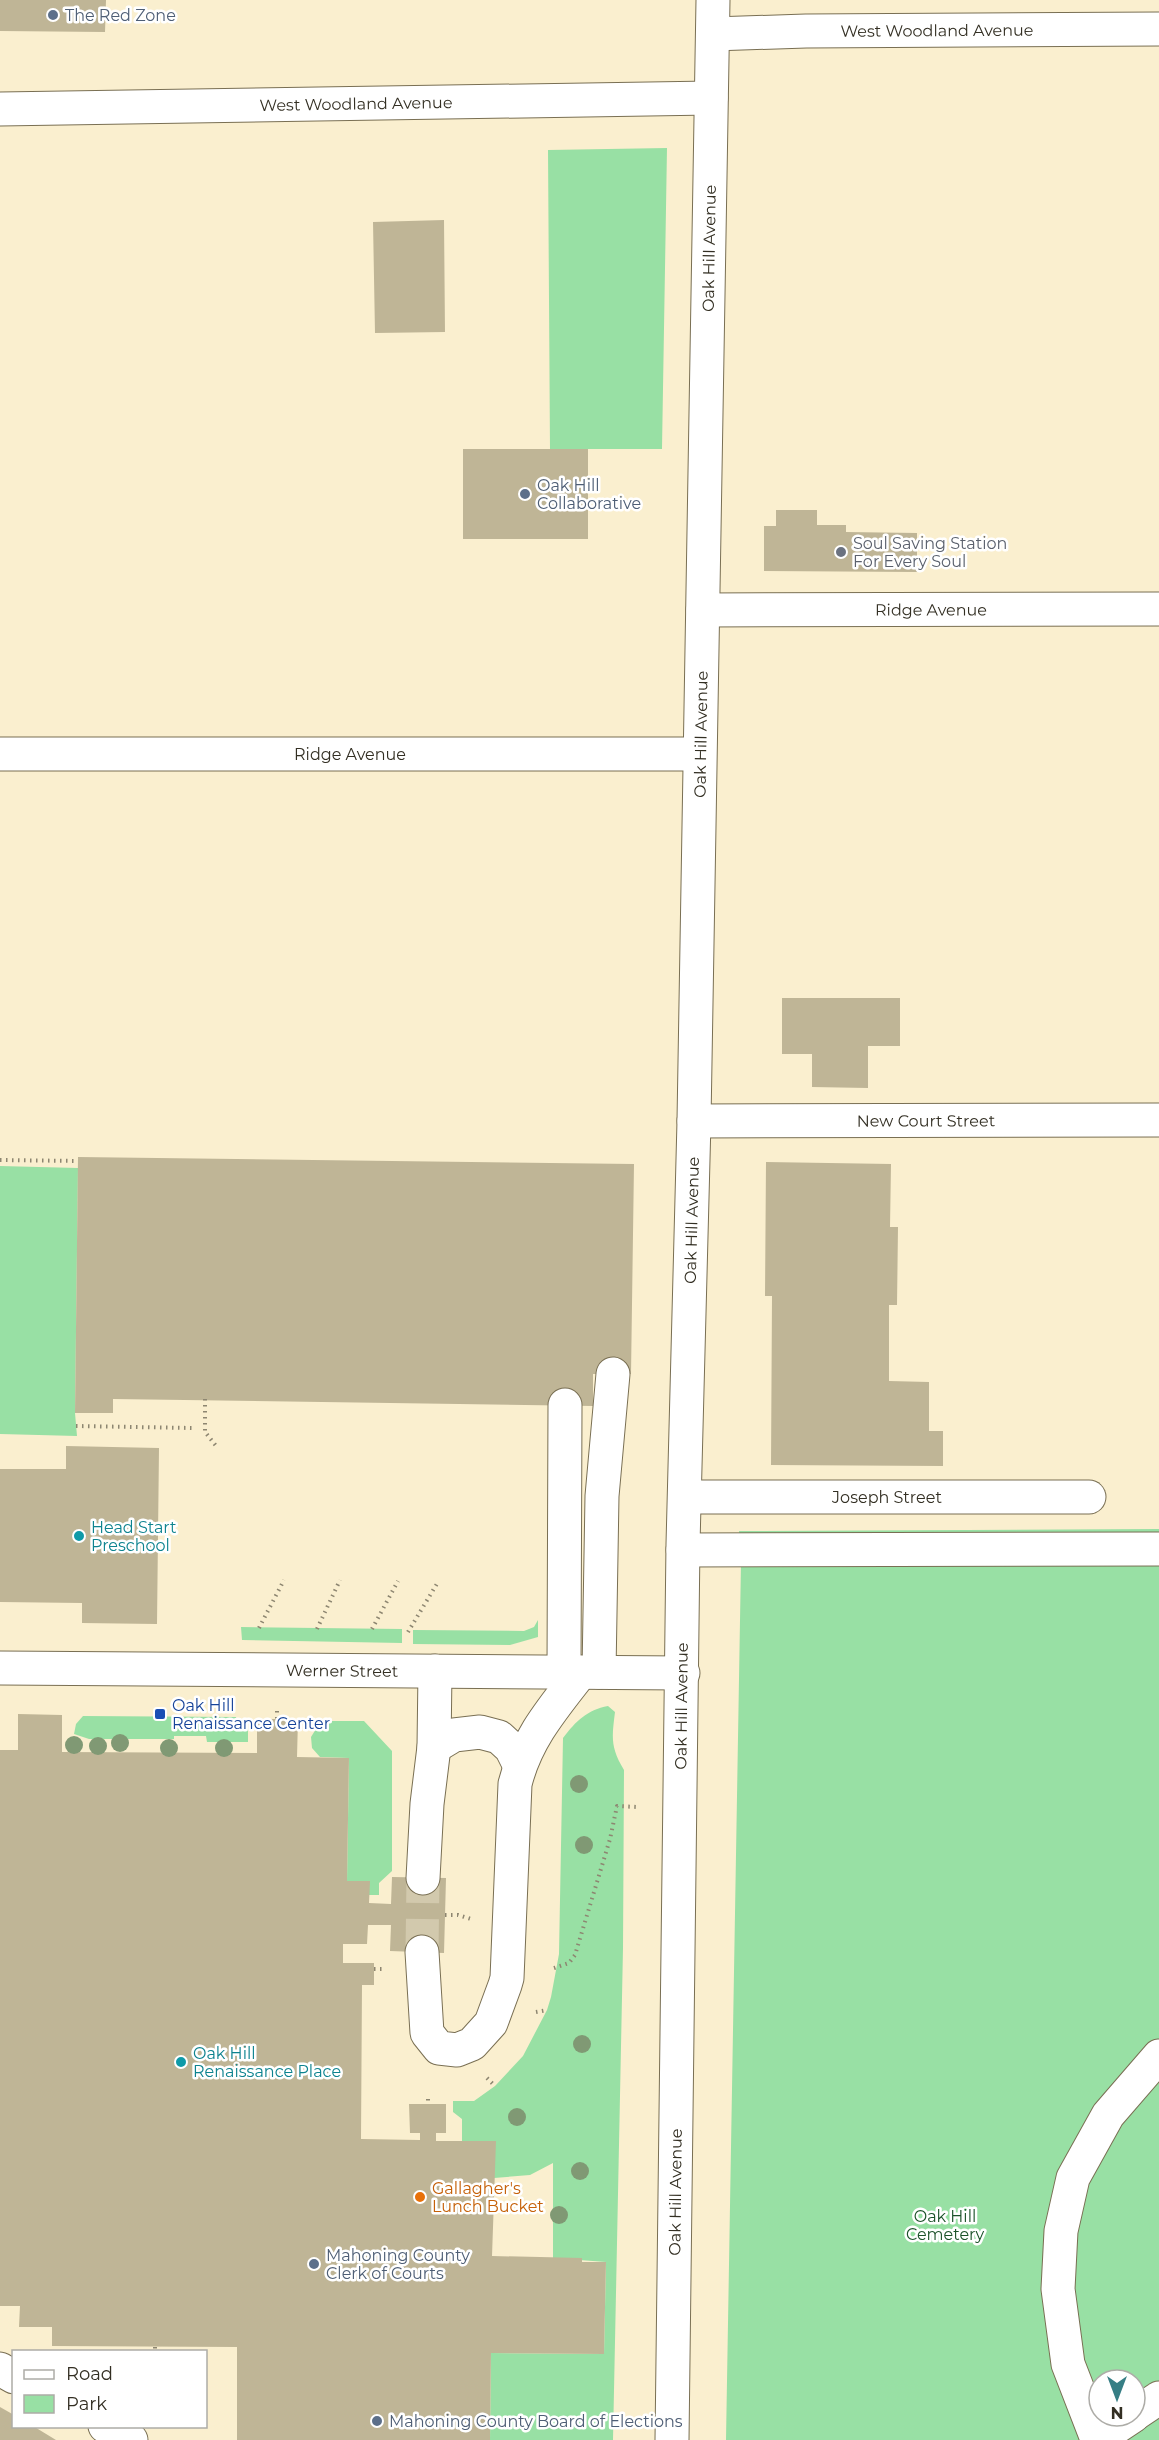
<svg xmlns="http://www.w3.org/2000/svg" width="1159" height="2440" viewBox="0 0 1159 2440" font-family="Montserrat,sans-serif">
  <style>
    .green { fill: #98e0a4; fill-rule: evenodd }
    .building { fill: #bfb596 }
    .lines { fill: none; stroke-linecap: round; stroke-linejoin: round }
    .minor-tunnel { stroke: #d2c9ad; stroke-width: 33; stroke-dasharray: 33 16; stroke-linecap: butt }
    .minor-casing { stroke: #796f53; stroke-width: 35 }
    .path { stroke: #8d8671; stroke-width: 4; stroke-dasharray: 1.5 4.5; stroke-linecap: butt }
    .minor { stroke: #fff; stroke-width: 33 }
    .tree { fill: #809974 }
    .service-dot { fill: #5c6f8a; stroke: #fff; stroke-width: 2 }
    .worship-dot { fill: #6b7280; stroke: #fff; stroke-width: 2 }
    .culture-dot { fill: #0f9aa8; stroke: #fff; stroke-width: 2 }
    .transit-dot { fill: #1a4fb4; stroke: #fff; stroke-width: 2 }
    .food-dot { fill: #e8710a; stroke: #fff; stroke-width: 2 }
    .labels { text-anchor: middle; stroke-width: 5; stroke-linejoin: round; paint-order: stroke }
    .service-label { font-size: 16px; fill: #4e5e75; stroke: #fff; text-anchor: start }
    .street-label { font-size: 16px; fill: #332f23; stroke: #fff }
    .worship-label { font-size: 16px; fill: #5b616d; stroke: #fff; text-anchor: start }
    .culture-label { font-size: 16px; fill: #0d838f; stroke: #fff; text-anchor: start }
    .transit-label { font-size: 16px; fill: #164399; stroke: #fff; text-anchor: start }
    .food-label { font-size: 16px; fill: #c56008; stroke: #fff; text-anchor: start }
    .park-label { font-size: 16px; fill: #1c532a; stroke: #fff }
  </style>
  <rect width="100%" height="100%" fill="#faefcf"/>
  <path class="green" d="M667,148L662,449H550L548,150Z
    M0,1166L78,1168L75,1413L77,1436L0,1434Z
    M1159,1529V2440H726L741,1562L739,1531ZM1099,2380H1135V2416H1099Z
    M538,1620V1637L510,1645L413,1644V1630L524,1631L534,1627Z
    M241,1627L402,1629V1643L242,1640Z
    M608,1706L615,1712C612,1737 610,1747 624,1770L623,1948L613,2440H490L491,2353L604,2354L606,2262L553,2258V2163L530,2175L494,2178L495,2141H462V2119L453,2112V2101H474L495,2086L523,2056L547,2010L551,1997L559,1954L563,1738C576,1721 587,1710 608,1706Z
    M83,1716L236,1717L237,1727L248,1728V1742H207L206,1736H174V1739H89L74,1734L76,1724Z
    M321,1721H364L392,1751V1871L379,1883V1895H369V1881H347L349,1758L320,1757L312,1748L311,1737Z"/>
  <path class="building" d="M0,0H106L105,32L0,31Z
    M444,220L445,332L375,333L373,222Z
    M463,449H588V539H463Z
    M776,510H817V525H846V532L917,533V572L764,571V526H776Z
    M782,998H900V1046H868V1088L812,1087V1054H782Z
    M78,1157L634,1164L631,1374H593V1406L113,1399V1413H75Z
    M766,1162L891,1164L890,1227H898L897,1305H889V1381L929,1382V1431H943V1466L771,1465L772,1296H765Z
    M66,1446L159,1448L157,1624L82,1623V1603L0,1602V1469H66Z
    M18,1714L62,1715V1752L257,1753V1719H298L297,1757L349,1758L347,1881H370L369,1903L391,1904L392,1877L446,1878L444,1953L390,1951L391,1925H368L367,1944H343V1963H374V1985H362L361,2139L420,2140V2133H410L409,2104H446V2133H436V2141H496L492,2256L582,2258V2262H606L604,2354L491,2353L490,2440H237V2347L52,2346V2327H19L20,2306H0V1750H18Z
    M0,2407L14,2415V2426H33L56,2440H0Z"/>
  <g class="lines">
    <path class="minor-tunnel" d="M422,1952L423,1878"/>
    <defs>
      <g id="minor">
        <path id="s1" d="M713,34L806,31L1159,29"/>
        <path id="s2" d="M0,109L711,98"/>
        <path id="s3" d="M703,610L1159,609"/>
        <path id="s4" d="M0,754H699"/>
        <path id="s5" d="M694,1121L1159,1120"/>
        <path id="s6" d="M686,1497H1089"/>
        <path d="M683,1550L1159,1549"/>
        <path id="s7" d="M0,1668L683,1673"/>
        <path d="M564,1672L565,1405"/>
        <path d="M599,1672L602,1496L613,1374"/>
        <path d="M434,1747L454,1735L480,1732L499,1737L511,1748L520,1766"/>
        <path d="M423,1878L427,1804L434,1747L435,1671"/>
        <path d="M422,1952L427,2033L439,2048L457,2050L472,2044L491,2023L505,1985L507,1978L515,1784C526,1739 553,1708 581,1672"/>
        <path d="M0,2369L14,2377"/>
        <path d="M1135,2414L1159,2398"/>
        <path d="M105,2426L131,2440"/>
        <path d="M1097,2439L1068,2364L1058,2289L1061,2231L1073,2178L1108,2115L1159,2056"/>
        <path id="s8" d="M672,2440L683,1544L694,1121L713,0"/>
        <path d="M1097,2440L1133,2416"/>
      </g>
    </defs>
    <use href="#minor" class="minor-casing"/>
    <path class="path" d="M0,1160L78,1161
      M205,1399V1432L217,1447
      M76,1426L192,1428
      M259,1628L284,1580
      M317,1629L340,1580
      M372,1629L398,1581
      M408,1632L438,1582
      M277,1711V1719
      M445,1915H458L471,1919
      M554,1968L569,1963L575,1955L610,1839L617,1806L637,1807
      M374,1969H386
      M536,2012L547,2010
      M487,2078L495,2086
      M428,2099V2104
      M155,2347V2352"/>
    <use href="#minor" class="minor"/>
  </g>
  <g class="tree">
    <circle cx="120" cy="1743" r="9"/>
    <circle cx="74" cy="1745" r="9"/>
    <circle cx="98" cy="1746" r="9"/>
    <circle cx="169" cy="1748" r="9"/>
    <circle cx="224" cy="1748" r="9"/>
    <circle cx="579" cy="1784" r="9"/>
    <circle cx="584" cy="1845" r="9"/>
    <circle cx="582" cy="2044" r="9"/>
    <circle cx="517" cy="2117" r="9"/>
    <circle cx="580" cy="2171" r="9"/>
    <circle cx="559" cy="2215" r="9"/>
  </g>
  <g class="service-dot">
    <circle cx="53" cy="15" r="6"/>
    <circle cx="525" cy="494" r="6"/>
    <circle cx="314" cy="2264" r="6"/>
    <circle cx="377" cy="2421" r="6"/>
  </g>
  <circle class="worship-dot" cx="841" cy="552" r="6"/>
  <g class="culture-dot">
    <circle cx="79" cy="1536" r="6"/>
    <circle cx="181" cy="2062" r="6"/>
  </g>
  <rect class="transit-dot" x="154" y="1708" width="12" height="12" rx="3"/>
  <circle class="food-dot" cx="420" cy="2197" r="6"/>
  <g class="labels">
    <g class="service-label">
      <text x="65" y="21">The Red Zone</text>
      <text x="537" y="491">Oak Hill<tspan x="537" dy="18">Collaborative</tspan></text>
      <text x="326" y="2261">Mahoning County<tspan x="326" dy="18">Clerk of Courts</tspan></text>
      <text x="389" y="2427">Mahoning County Board of Elections</text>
    </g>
    <g class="street-label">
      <text dy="6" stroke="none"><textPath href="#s1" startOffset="224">West Woodland Avenue</textPath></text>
      <text dy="6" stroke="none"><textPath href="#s2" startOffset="356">West Woodland Avenue</textPath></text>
      <text dy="6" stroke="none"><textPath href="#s8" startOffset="2192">Oak Hill Avenue</textPath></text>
      <text dy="6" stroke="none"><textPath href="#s3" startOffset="228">Ridge Avenue</textPath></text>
      <text dy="6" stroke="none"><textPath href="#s8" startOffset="1706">Oak Hill Avenue</textPath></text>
      <text dy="6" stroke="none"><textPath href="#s4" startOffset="350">Ridge Avenue</textPath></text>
      <text dy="6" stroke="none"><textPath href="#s5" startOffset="232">New Court Street</textPath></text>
      <text dy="6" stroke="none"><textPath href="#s8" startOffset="1220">Oak Hill Avenue</textPath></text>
      <text dy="6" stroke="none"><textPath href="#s6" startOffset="201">Joseph Street</textPath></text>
      <text dy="6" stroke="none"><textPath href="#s7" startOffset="342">Werner Street</textPath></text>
      <text dy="6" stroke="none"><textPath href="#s8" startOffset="734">Oak Hill Avenue</textPath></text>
      <text dy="6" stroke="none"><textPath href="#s8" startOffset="248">Oak Hill Avenue</textPath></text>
    </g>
    <g class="worship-label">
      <text x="853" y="549">Soul Saving Station<tspan x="853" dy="18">For Every Soul</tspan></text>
    </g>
    <g class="culture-label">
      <text x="91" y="1533">Head Start<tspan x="91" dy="18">Preschool</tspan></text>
      <text x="193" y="2059">Oak Hill<tspan x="193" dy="18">Renaissance Place</tspan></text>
    </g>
    <g class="transit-label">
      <text x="172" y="1711">Oak Hill<tspan x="172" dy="18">Renaissance Center</tspan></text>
    </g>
    <g class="food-label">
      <text x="432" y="2194">Gallagher's<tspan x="432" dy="18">Lunch Bucket</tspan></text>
    </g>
    <g class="park-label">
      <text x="945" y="2222">Oak Hill<tspan x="945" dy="18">Cemetery</tspan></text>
    </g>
  </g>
  <rect x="12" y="2350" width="195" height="78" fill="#ffffff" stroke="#adaca7" stroke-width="1.5"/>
  <rect x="24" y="2370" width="30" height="9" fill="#ffffff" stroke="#adaca7" stroke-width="1.5"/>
  <text x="66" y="2380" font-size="18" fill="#332f23">Road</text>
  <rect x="24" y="2395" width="30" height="18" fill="#98e0a4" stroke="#adaca7" stroke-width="1.5"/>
  <text x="66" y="2410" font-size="18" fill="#332f23">Park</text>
  <g transform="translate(1117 2398) rotate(180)"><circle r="28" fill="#ffffff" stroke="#adaca7" stroke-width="1.5"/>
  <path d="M0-4.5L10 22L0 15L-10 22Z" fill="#367e85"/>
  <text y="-9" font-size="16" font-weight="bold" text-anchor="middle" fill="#332f23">N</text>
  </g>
</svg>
